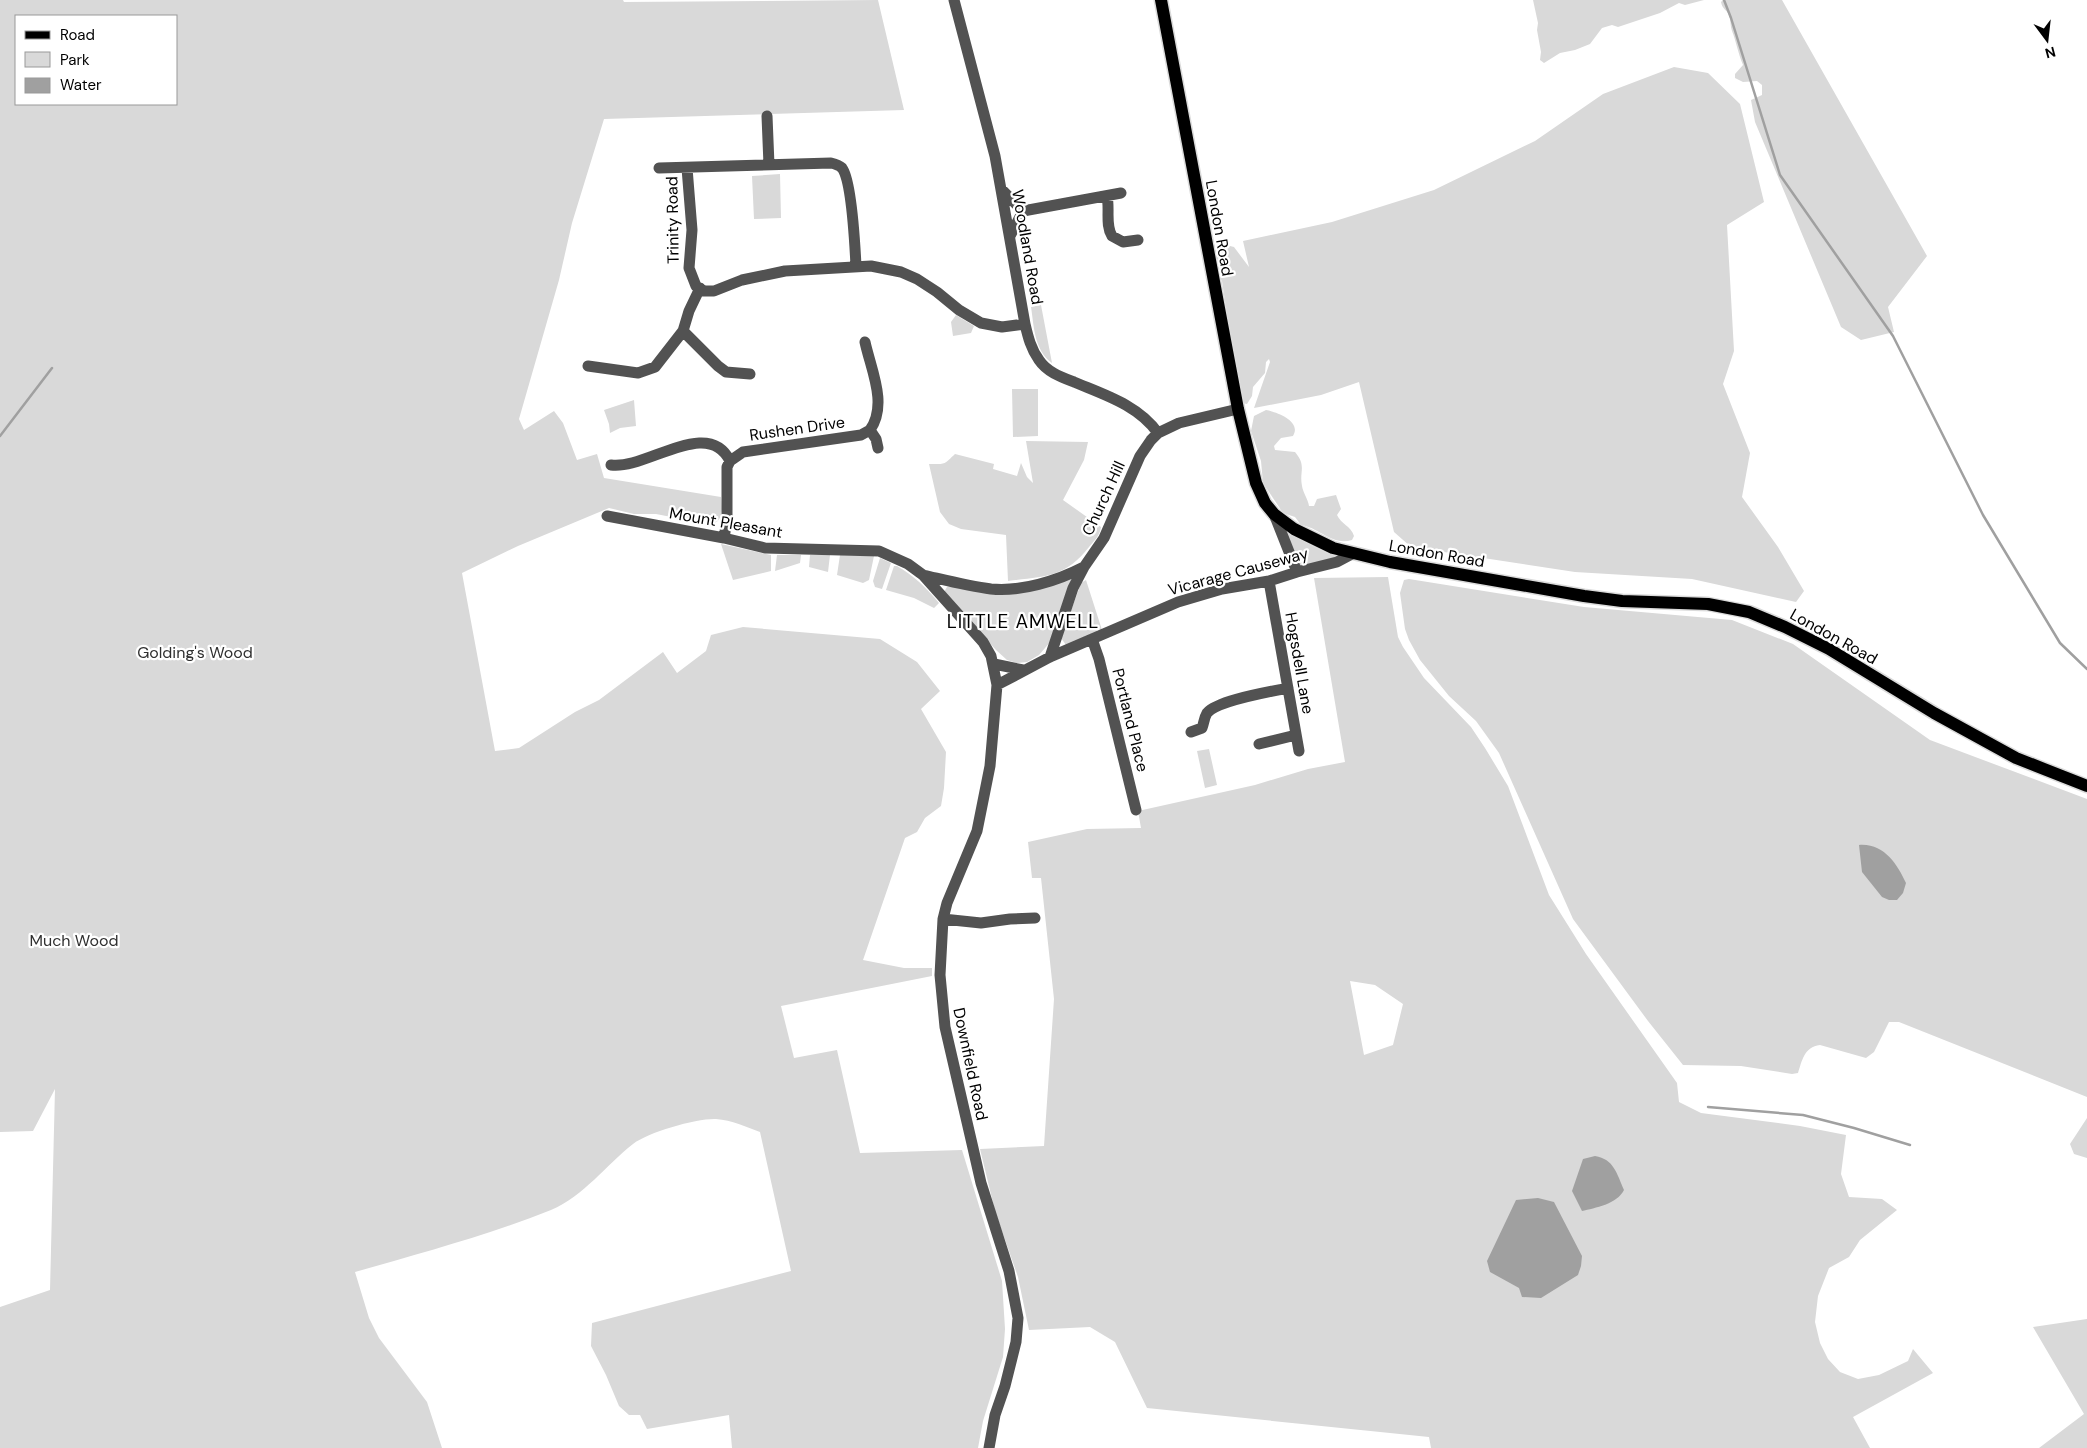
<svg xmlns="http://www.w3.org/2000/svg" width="2087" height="1448" viewBox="0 0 2087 1448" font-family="'DM Sans',sans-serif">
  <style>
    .green { fill: #d9d9d9; fill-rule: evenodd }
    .water { fill: #a0a0a0 }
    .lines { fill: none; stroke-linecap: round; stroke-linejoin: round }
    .stream { stroke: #a0a0a0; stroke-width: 2.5 }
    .major-casing { stroke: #dbdbdb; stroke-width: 15 }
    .minor { stroke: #525252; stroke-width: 11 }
    .major { stroke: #000; stroke-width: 12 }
    .labels { text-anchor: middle; stroke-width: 4.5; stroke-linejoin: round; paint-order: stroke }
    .street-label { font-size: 16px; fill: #000; stroke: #fff }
    .park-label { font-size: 16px; fill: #303030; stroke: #fff }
    .quarter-label { font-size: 19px; letter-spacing: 1px; fill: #000; stroke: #fff }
  </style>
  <rect width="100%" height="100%" fill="#fff"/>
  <path class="green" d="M0,0H623L624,2L878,0L904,110L604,119L572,223L559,280L519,419L524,430L554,411L563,423L577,460L597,454L604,478L721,497C722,510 724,525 707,524L656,514H634L609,508L518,546L462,573L495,751L519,748L575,712L599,700L663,652L677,673L706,651L711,635L743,627L880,639L917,662L940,691L921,709L946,752L944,788L941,806L925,818L917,832L905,838L863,960L904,968H932V976L781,1006L794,1058L837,1050L860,1153L962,1150L1002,1281L1005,1329L1003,1357L983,1421L978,1448H732L729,1415L647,1429L640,1415H629L619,1406L606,1375L591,1346L592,1323L791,1271L760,1132C746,1127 732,1120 716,1119C698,1118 648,1132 633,1144C606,1165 584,1196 551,1210C488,1235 421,1253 355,1272L369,1318L379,1338L427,1402L442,1448H0V1307L50,1290L55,1089L33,1131L0,1132ZM16,16H176V104H16Z
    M1533,0H1704L1685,5L1679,3L1660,13L1618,27L1612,25L1602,28L1590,44L1575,50L1560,53L1544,63L1540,60L1541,52L1537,30L1538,23Z
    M1723,0H1782L1927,256L1888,307L1894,332L1861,340L1841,327L1755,122L1751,100L1762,95V85L1757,81L1743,82L1735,78V74L1743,65C1738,53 1736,41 1732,31C1730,26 1731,20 1729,15C1727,10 1722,9 1721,2Z
    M1674,67L1708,73L1740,104L1764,202L1727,225L1734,351L1723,384L1750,453L1742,497L1778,547L1804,591L1796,602L1692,579L1575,572L1411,547L1394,532L1359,382L1321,395L1254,408L1270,362L1269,359L1266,362L1265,373L1253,387L1252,396L1247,404L1242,403L1239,395L1222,281L1217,273L1220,268C1214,260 1212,257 1216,247L1226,245L1234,247L1249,267L1243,241L1332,222L1434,190L1535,141L1603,94Z
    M780,174L781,218L754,219L752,176Z
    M1041,305L1052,363C1034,350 1034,326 1031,307Z
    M956,315L974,326L971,333L953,336L951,322Z
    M1012,389H1038V436L1013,437Z
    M634,400L636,426L620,428L610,433L609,424L604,410Z
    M1266,410C1277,412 1302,421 1293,436L1281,438L1274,446L1275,450L1295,452C1307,466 1299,471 1302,486C1303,493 1308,499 1309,506H1314L1317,499L1336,495L1341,509L1337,515C1341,524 1351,526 1354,536L1352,540C1332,546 1320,528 1301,525L1295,517L1283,513L1263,483L1261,461L1251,431L1254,416Z
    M1026,441L1088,442L1084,460L1063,500L1101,527C1100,535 1095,540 1089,547C1065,578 1045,576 1008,581L1006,535L961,529L949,524L940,512L929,464C947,464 943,465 955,454L994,464L993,469L1017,476L1021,463L1027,477L1033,483Z
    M1286,532L1319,549L1337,555V558L1300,567Z
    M721,544L771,555V571L733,580Z
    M777,555H801L800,563L775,571Z
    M810,555H830L828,572L809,567Z
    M840,555L874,556L869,580L863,583L837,575Z
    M880,558L891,563L882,589L875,587L873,581Z
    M894,566H897C914,576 926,587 939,603L934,608L914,598L886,590Z
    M1388,577L1398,637L1403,647L1424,678L1471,727L1485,748L1508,786L1549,895L1586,954L1677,1083L1679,1102L1701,1113L1800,1126L1846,1135L1841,1174L1849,1197L1882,1199L1897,1210L1860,1240L1849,1257L1829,1268L1818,1296L1815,1322L1820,1343L1828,1359L1840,1372L1858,1379L1879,1375L1908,1361L1913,1349L1933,1373L1853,1417L1870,1448H1431L1429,1437L1147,1408L1115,1342L1090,1327L1029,1330L1018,1277L995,1211L980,1149L1044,1146L1054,999L1041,878H1032L1028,842L1087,829L1141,828L1138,811L1255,785L1308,769L1345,762L1314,578ZM1350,981L1375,985L1403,1004L1393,1045L1364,1055Z
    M1071,578L1072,579L1051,641L1039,655L1027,662L1017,663L1007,660L996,650L944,592L947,587L954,586L977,590Z
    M1409,579L1584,607L1732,620L1793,644L1930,740L2087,799V1097L1899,1022H1889L1874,1052L1866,1058L1820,1045C1804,1047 1802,1061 1798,1073L1792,1074L1741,1066L1683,1065L1648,1021L1573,919L1499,753L1476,721L1449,696L1420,660L1409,640L1405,629L1400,593L1404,580Z
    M1086,580L1102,630L1066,645L1061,638L1081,583Z
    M1209,749L1217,785L1205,788L1197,751Z
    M2087,1118V1158L2074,1154L2070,1144Z
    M2087,1319V1448H2039L2084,1414L2033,1327Z"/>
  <path class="water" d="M1859,845C1884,843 1897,864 1906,883L1903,893L1897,900H1889L1882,897L1862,872Z
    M1595,1156C1614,1159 1617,1174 1624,1190C1617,1204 1595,1208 1582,1211L1572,1191L1583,1159Z
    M1538,1198L1554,1202L1582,1256L1581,1266L1578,1275L1541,1298L1522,1297L1519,1288L1490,1272L1487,1261L1516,1200Z"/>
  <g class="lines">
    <path class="stream" d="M1724,0L1731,18L1780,175L1893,336L1983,515L2060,643L2087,669
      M0,436L52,368
      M1708,1107L1803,1115L1854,1128L1910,1145"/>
    <defs>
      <path id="major" d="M1161,0L1238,409L1256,483L1265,503L1274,514L1294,529L1333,548L1390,562L1584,596L1622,601L1708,604L1749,612L1785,627L1829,649L1934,713L2016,758L2087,786"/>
    </defs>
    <use href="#major" class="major-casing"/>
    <path class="minor" d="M954,0L995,156L1025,324C1028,337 1031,349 1039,360C1047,372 1061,377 1074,382C1105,395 1138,405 1158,433
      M767,116L769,165
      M659,168L831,163C835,164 839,165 842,168C852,181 855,247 856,266
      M687,168L692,230L689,268L696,286L704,291H714L742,280L785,271L871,266L901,272L917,279L937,292L959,310L981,323L1002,327L1025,324
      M1003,191L1023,211
      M1107,196C1110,209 1105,225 1112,236L1123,242L1138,240
      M1023,211L1121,193
      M1010,236L1023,211
      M683,331L718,366L726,372L750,374
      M865,342C871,370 888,404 870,430L876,439L878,448
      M588,366L638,373L655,367L683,331L689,311L700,288
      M611,465C646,470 708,416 730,461
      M1274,514L1297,572
      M607,516L724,538L765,548L879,551L908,564L923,575L983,642L991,656L997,685L990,766L977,831L947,903L943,919L940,975L945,1027L973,1148L981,1183L1009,1271L1018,1318L1016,1342L1005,1386L995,1415L989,1448
      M724,538L727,520V467L730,461L743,452L861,435L870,430
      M923,575C945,580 968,586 991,589C1021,592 1057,581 1084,567
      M1269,581L1299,751
      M1092,639L1099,659L1136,810
      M1050,657L1073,588L1084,567L1104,538L1140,456L1151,440L1158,433L1179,423L1238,409
      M994,664L1023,670
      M997,685L1050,657L1178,602L1222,589L1269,581L1297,572L1337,562L1352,554
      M1191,732L1202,728C1204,723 1204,718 1207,713C1218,700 1270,692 1288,688
      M1259,744L1296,735
      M943,919L981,923L1010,919L1035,918"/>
    <use href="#major" class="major"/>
  </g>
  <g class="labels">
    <g class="street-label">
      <text transform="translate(672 220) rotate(-91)" y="6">Trinity Road</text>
      <text transform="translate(1220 228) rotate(80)" y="6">London Road</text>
      <text transform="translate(1028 247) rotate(80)" y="6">Woodland Road</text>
      <text transform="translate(797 428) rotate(-8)" y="6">Rushen Drive</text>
      <text transform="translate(1103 498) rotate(-65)" y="6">Church Hill</text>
      <text transform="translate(726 522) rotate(10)" y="6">Mount Pleasant</text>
      <text transform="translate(1437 553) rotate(10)" y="6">London Road</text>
      <text transform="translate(1238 571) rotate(-15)" y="6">Vicarage Causeway</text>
      <text transform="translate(1834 636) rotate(29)" y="6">London Road</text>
      <text transform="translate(1300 663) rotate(80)" y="6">Hogsdell Lane</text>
      <text transform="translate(1131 720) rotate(76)" y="6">Portland Place</text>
      <text transform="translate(971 1064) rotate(78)" y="6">Downfield Road</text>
    </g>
    <g class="park-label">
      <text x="195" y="658">Golding's Wood</text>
      <text x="74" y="946">Much Wood</text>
    </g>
    <g class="quarter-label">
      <text x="1023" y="628">LITTLE AMWELL</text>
    </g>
  </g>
  <rect x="15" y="15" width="162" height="90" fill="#ffffff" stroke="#999999"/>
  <rect x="25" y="31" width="25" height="8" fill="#000000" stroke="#999999"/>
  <text x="60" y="40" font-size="15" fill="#000000">Road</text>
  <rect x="25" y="52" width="25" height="15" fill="#d9d9d9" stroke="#999999"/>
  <text x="60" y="65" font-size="15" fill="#000000">Park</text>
  <rect x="25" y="78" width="25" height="15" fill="#a0a0a0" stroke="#999999"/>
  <text x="60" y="90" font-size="15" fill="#000000">Water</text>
  <g transform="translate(2047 40) rotate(165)" stroke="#ffffff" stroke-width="4" paint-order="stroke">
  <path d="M0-4L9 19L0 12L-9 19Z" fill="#000000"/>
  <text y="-8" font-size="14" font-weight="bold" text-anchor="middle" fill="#000000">N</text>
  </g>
</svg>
